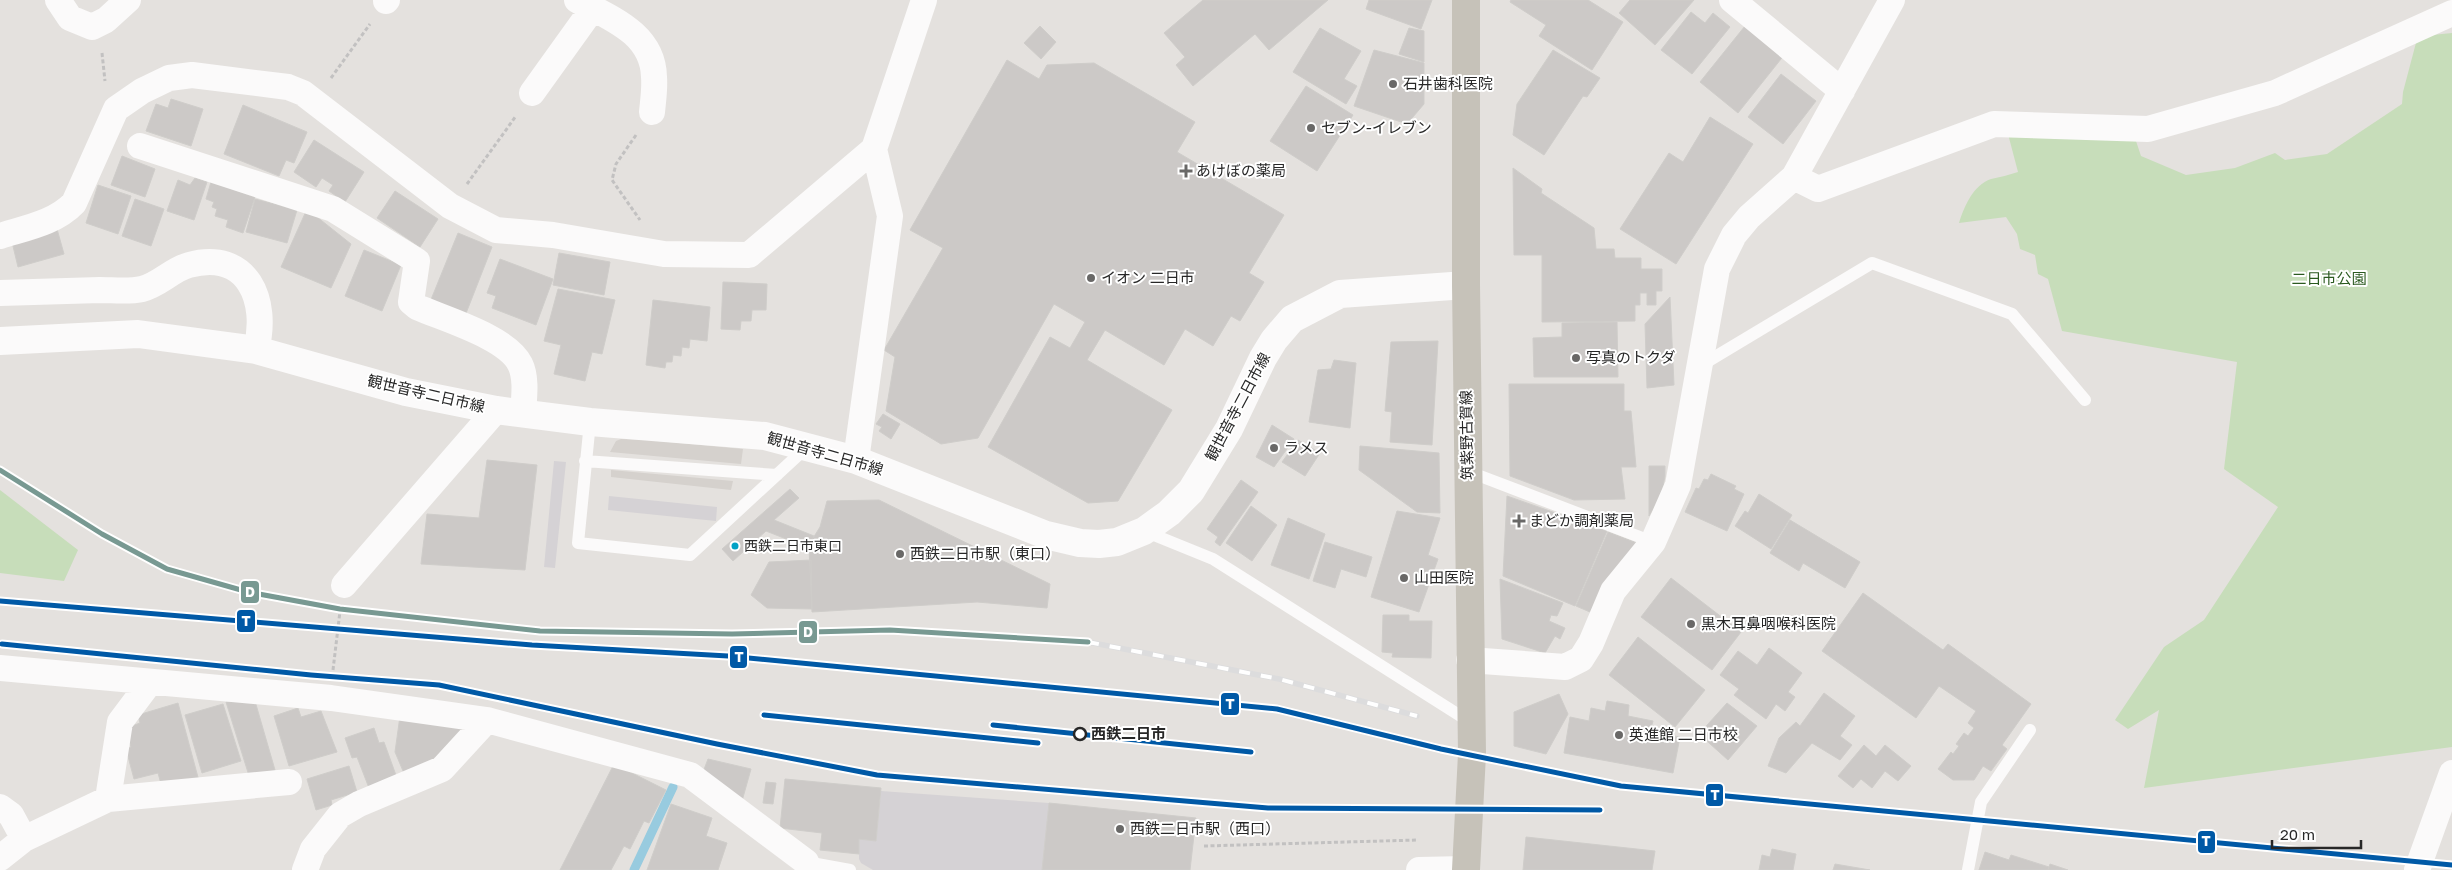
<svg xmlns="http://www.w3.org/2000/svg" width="2452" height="870" viewBox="0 0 2452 870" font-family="'Golos Text','Noto Sans JP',sans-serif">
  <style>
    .industrial { fill: #d5d2d5 }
    .green { fill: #c7ddba }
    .plaza { fill: #d5d1cd }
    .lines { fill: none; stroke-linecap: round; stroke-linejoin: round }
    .stream { stroke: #98cbdf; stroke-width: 9 }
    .building { fill: #ccc9c7; stroke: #cfcdca }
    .path { stroke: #c2c1c1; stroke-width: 3; stroke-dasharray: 4 2.5; stroke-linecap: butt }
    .service { stroke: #fbfafa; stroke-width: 12 }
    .minor { stroke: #fbfafa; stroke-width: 26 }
    .secondary { stroke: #fbfafa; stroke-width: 28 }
    .primary { stroke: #c6c2b9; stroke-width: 28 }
    .rail-casing { stroke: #dcdcdd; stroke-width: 5.5 }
    .rail { stroke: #fff; stroke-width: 4; stroke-dasharray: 11; stroke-linecap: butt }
    .rail-1-casing { stroke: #fff; stroke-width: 9 }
    .rail-2-casing { stroke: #fff; stroke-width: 9 }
    .rail-1 { stroke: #0059a6; stroke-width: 5 }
    .rail-2 { stroke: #789992; stroke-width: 5 }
    .poi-dot { fill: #696867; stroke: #fff; stroke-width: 2 }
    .bus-dot { fill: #02a2c6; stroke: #fff; stroke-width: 2 }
    .stop-dot { fill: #fff; stroke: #272727; stroke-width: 2.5 }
    .labels { text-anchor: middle; stroke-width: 4; stroke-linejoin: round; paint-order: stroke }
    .bus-label { font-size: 14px; fill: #272727; stroke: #fff; text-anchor: start }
    .poi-label { font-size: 15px; fill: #272727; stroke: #fff; text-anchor: start }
    .park-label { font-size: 15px; fill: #2b5a20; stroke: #fff }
    .street-label { font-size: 15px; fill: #272727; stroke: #fff }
    .stop-label { font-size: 15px; font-weight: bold; fill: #272727; stroke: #fff; text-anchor: start }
    .line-badge { stroke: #fff; stroke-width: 2 }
    .badge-label { font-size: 14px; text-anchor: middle; font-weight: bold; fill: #fff }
  </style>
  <rect width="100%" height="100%" fill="#e4e1de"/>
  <path class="industrial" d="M554,461L566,462L555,568L544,567Z
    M609,496L717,507L716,521L608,510Z
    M881,791L1049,803L1042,870H873L861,863L859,859V839L876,841Z"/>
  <path class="green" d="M2452,33V747L2144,788L2159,710L2128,729L2115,720L2164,647L2204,620L2278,507L2224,469L2237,362L2062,331L2048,279L2038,274L2035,255L2020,249L2017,234L2006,217L1959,223C1964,207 1973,185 1991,179C2000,177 2009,175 2018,172L2008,134L2135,138L2141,156L2186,175L2235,168L2275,153L2285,160L2327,154L2402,104L2403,92L2417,39L2432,35Z
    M0,490L78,550L64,581L0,573Z"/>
  <path class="plaza" d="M621,439L647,440L743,449L741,464L610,452L616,441Z
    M611,470L733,481L731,490L611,477Z"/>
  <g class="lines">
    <path class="stream" d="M634,870L673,787"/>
  </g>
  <path class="building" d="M1203,0H1328L1269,50L1255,34L1193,86L1176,65L1185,57L1164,33Z
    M1369,0H1432L1421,29L1366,9Z
    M1511,0H1588L1623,22L1592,70L1539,36L1546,25L1510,2Z
    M1630,0H1694L1655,45L1619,13Z
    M1691,12L1705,23L1713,13L1730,27L1692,74L1661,50Z
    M1040,26L1056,42L1041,59L1024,43Z
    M1745,26L1785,54L1738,113L1700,82Z
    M1320,28L1361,51L1344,79L1357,86L1346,104L1293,72Z
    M1409,28L1424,31V62L1399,54Z
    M1374,50L1424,63V104L1407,124L1354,106Z
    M1553,50L1600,78L1587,97L1583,96L1544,155L1513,135L1517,104Z
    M1007,60L1039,79L1047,65L1094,63L1195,122L1177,152L1284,215L1249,273L1264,282L1240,321L1231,316L1213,346L1185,329L1164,365L1105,330L1087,360L1172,410L1118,501L1088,503L988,447L1050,337L1070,348L1085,322L1054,304L978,438L941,444L886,411L895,357L884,350L943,248L910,230Z
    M1781,74L1816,101L1783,144L1748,117Z
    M1306,86L1353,115L1317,171L1270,141Z
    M171,99L203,109L191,146L146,131L156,104L168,108Z
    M243,105L307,132L294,163L286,160L279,176L224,154Z
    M1710,117L1753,144L1676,264L1620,229L1669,153L1683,162Z
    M314,140L364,172L345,202L329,191L333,185L322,178L316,187L294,172Z
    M122,156L155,169L145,197L111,185Z
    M1513,168L1542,189L1541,193L1594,228L1596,249H1614L1615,258H1641V269H1662V291H1656V305H1647V293H1640V305H1635V321L1542,322V255H1514Z
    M195,178L207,182L194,220L167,211L178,180L190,185Z
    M211,182L255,197L243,233L226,227L228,220L215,216L217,209L212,207L214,202L206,199Z
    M98,185L131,196L118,234L86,223Z
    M395,191L438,219L420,247L377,218Z
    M135,199L164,209L151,246L122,236Z
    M255,199L297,210L287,243L246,232Z
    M307,209L351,244L331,288L281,267Z
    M57,229L64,254L18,267L12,242Z
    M458,233L492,247L463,321L428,307Z
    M364,250L401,265L382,311L345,296Z
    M559,253L610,262L604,295L553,285Z
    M500,259L553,279L536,325L492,308L496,296L487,293Z
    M723,282L767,284L766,310H752L751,321H741L740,330L721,329Z
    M558,289L615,300L602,354L592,352L585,381L554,374L561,345L544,341Z
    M1670,297L1674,385L1647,388L1645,324Z
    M653,300L710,307L707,341L690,339L689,348L682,347L681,356L673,355L672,362H666L665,368L646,365Z
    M1617,322L1618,377H1534L1533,338L1562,337V323Z
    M1438,341L1432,445L1390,442L1392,412L1385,411L1391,342Z
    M1334,360L1356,363L1350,428L1309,422L1318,370L1331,369Z
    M1509,384H1624V411H1631L1636,467H1621L1625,499L1574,500L1510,476Z
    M883,414L900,424L891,439L879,431L882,427L876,424Z
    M1272,425L1294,439L1274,467L1256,457Z
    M1298,440L1320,453L1305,476L1282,462Z
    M1360,446L1439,453L1440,513L1417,512L1359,470Z
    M487,460L537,465L525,570L421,564L427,514L479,518Z
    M1649,466H1665V476L1661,497L1649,516Z
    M1711,474L1736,486L1734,489L1744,494L1727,531L1685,512L1696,488L1699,489L1704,479L1708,480Z
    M1241,480L1258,492L1220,546L1215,542L1218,537L1207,529Z
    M790,489L799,498L774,520L814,536L809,548L766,531L733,561L722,549Z
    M1759,494L1792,515L1771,549L1735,526L1745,511L1748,513Z
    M1507,496L1607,531L1575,606L1503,576Z
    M879,500L1050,584L1047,608L977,602L812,612L809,548L810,543L820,527L827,501Z
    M1251,506L1277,525L1252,561L1226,543Z
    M1397,511L1440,518L1428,555L1438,559L1419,612L1371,597Z
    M1288,518L1325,534L1309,579L1271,565Z
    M1790,520L1860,562L1845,588L1803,563L1799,571L1770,553Z
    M1608,532L1642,545L1590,612L1576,606Z
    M1325,542L1372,557L1366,577L1341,569L1335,588L1313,581Z
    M811,560L812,609L767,608L751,595L769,562Z
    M1671,578L1741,632L1712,670L1641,617Z
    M1500,579L1563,603L1557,616L1551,615L1549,621L1565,628L1560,639L1555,636L1545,653L1502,639Z
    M1863,593L1943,650L1948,644L2031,704L2002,745L2007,749L1991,771L1983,766L1974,780H1953L1938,769L1951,752L1953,754L1959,746L1956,744L1964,733L1968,736L1974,728L1968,723L1976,711L1939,686L1916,718L1822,651Z
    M1383,615H1409V621H1432L1431,658L1392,657L1393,653L1382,652Z
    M1638,637L1705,690L1675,727L1609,675Z
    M1769,648L1802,673L1788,692L1795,697L1785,711L1776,704L1766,719L1734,695L1739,689L1720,675L1738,651L1757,665Z
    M1824,693L1855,716L1840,736L1852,745L1840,760L1812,743L1786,773L1768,766L1779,738L1796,722L1800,726Z
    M1559,694L1568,714L1546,754L1514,746V712Z
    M255,701L275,770L250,779L226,702Z
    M1607,701L1629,705L1628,716L1653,721L1651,728L1662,730L1661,734L1680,737L1673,773L1564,753L1570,717L1589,721L1591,708L1605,711Z
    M178,703L199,781L163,791L158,773L134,779L126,749L131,747L127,733L132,726L140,723L138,715Z
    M1727,703L1757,726L1728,760L1699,734Z
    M223,704L241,761L202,773L185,715Z
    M298,708L301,717L321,711L337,752L289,766L274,716Z
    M400,716L462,725L459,741L406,778L395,752Z
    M374,728L379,743L384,742L397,778L369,788L357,757L352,758L345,738Z
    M1864,745L1876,756L1885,745L1911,766L1898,781L1885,771L1872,788L1861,779L1853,788L1838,776Z
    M708,759L751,769L742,801L703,772Z
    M614,764L666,790L649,823L644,821L630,849L624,846L611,870H560Z
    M349,766L357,792L331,800L332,805L316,810L307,779Z
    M785,779L881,788L876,841L859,839V854L820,850L822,833L780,828Z
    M766,782L776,783L773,804L763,803Z
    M1049,803L1196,818L1190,870H1042Z
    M671,804L712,818L706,836L727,843L718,870H647Z
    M1526,837L1655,851L1652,870H1523Z
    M1772,849L1796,854L1793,870H1759L1762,855L1770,857Z
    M1985,852L2009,860L2011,855L2049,867L2048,870H1979Z
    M1835,864L1870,870H1833Z
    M2050,864L2068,870H2048Z"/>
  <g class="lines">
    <path class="path" d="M102,53L105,81
      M331,78L370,24
      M636,135L616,164L612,180L640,220
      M467,184L516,116
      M333,670L340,611
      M1204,846L1417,840"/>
    <path class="service" d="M1700,366L1872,263L2012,314L2085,400
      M590,422L578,543L690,555L808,446
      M585,461L777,475
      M1467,471L1653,542
      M1144,531L1213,559L1470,722
      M806,862L850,870
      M1968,870L1981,802L2030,730"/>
    <path class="minor" d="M58,0L70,18L92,27L106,20L128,0
      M577,0C610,18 653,33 654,77C655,89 653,101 652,112
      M1732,0L1842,91
      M386,1L387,0
      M532,93L593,8
      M140,146L333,209L417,261L411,302L417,307C444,319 507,337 520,364C527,378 524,398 523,413
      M1794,177L1818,189L1994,124L2148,129L2275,93L2452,13
      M0,236C25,228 55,223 74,203L116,109L142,91L169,78L192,75L288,87L303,93L450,206L496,230L553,235L664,254L749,255L874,149L924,0
      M0,293C33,292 66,291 100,290C113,290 129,292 142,289C159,285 173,269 189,265C248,249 269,301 256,350
      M856,460L890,216L874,149
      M344,585L496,410
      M1469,660L1565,667L1581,659L1591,643L1613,591L1653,542L1678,485L1717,269L1734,235L1749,217L1794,177L1892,0
      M0,668L331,698L487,720L690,775L806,862
      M108,799L120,722L150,682
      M0,807L11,815L24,839
      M0,858L24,839L108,799L289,782
      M305,870L313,849L340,815L359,804L442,769L487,720
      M1419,870L1466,869
      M2417,870L2452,773"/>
    <path class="secondary" d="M0,341L138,334L256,350L406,392L496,410L590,422L765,436L856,460L1046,535L1080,543L1099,544L1117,542L1144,531L1169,513L1191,491L1229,429L1263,358L1274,340L1292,319L1340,294L1466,285"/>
    <path class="primary" d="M1466,0V285L1472,754L1466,870"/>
    <defs>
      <path id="rail" d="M1088,642L1279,679L1417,716"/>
    </defs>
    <use href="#rail" class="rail-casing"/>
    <use href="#rail" class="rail"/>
    <defs>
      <path id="rail-1" d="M0,601L532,645L728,656L1277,709L1441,749L1621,786L2452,865
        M2,644L311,675L439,685L717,744L877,775L1268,808L1600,810
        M764,715L1038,743
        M993,725L1251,752"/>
      <path id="rail-2" d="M0,470L102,534L167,569L248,592L340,609L540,631L732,634L890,630L1088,642"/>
    </defs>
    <use href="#rail-1" class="rail-1-casing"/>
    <use href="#rail-2" class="rail-2-casing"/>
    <use href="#rail-1" class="rail-1"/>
    <use href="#rail-2" class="rail-2"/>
  </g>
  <g class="poi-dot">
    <circle cx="1393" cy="84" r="5"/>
    <circle cx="1311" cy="128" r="5"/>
    <path d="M1183.5 163.5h5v5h5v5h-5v5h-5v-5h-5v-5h5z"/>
    <circle cx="1091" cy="278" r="5"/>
    <circle cx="1576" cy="358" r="5"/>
    <circle cx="1274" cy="448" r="5"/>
    <path d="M1516.5 513.5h5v5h5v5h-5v5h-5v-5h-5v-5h5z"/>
    <circle cx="900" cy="554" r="5"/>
    <circle cx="1404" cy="578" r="5"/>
    <circle cx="1691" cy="624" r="5"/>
    <circle cx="1619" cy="735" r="5"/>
    <circle cx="1120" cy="829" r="5"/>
  </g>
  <circle class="bus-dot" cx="735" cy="546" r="4.5"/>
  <circle class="stop-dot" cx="1080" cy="734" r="6"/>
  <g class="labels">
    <g class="bus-label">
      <text x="744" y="551">西鉄二日市東口</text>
    </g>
    <g class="poi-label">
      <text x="1403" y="89">石井歯科医院</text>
      <text x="1321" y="133">セブン-イレブン</text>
      <text x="1196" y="176">あけぼの薬局</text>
      <text x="1101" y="283">イオン 二日市</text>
      <text x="1586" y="363">写真のトクダ</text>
      <text x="1284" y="453">ラメス</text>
      <text x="1529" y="526">まどか調剤薬局</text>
      <text x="910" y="559">西鉄二日市駅（東口）</text>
      <text x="1414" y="583">山田医院</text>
      <text x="1701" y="629">黒木耳鼻咽喉科医院</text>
      <text x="1629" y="740">英進館 二日市校</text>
      <text x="1130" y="834">西鉄二日市駅（西口）</text>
    </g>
    <g class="park-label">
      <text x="2329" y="284">二日市公園</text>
    </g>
    <g class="street-label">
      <text transform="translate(426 394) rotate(13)" y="5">観世音寺二日市線</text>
      <text transform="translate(1238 407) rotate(-62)" y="5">観世音寺二日市線</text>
      <text transform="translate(1467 435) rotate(-91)" y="5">筑紫野古賀線</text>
      <text transform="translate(825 454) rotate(16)" y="5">観世音寺二日市線</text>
    </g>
    <g class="stop-label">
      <text x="1091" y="739">西鉄二日市</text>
    </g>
  </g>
  <g class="line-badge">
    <rect x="240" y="580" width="20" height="24" rx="5" fill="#789992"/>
    <rect x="236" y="609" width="20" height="24" rx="5" fill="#0059a6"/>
    <rect x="798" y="620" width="20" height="24" rx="5" fill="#789992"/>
    <rect x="729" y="645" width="19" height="24" rx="5" fill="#0059a6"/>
    <rect x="1220" y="692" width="20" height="24" rx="5" fill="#0059a6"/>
    <rect x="1705" y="783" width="19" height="24" rx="5" fill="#0059a6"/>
    <rect x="2197" y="830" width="19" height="24" rx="5" fill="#0059a6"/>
  </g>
  <g class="badge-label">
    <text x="250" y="597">D</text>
    <text x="246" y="626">T</text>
    <text x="808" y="637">D</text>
    <text x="739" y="662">T</text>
    <text x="1230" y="709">T</text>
    <text x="1715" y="800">T</text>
    <text x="2206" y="846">T</text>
  </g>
  <path d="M2272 840v8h89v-8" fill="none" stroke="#272727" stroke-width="2.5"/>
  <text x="2280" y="840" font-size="15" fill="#272727" stroke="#ffffff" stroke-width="4" paint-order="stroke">20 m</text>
</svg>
